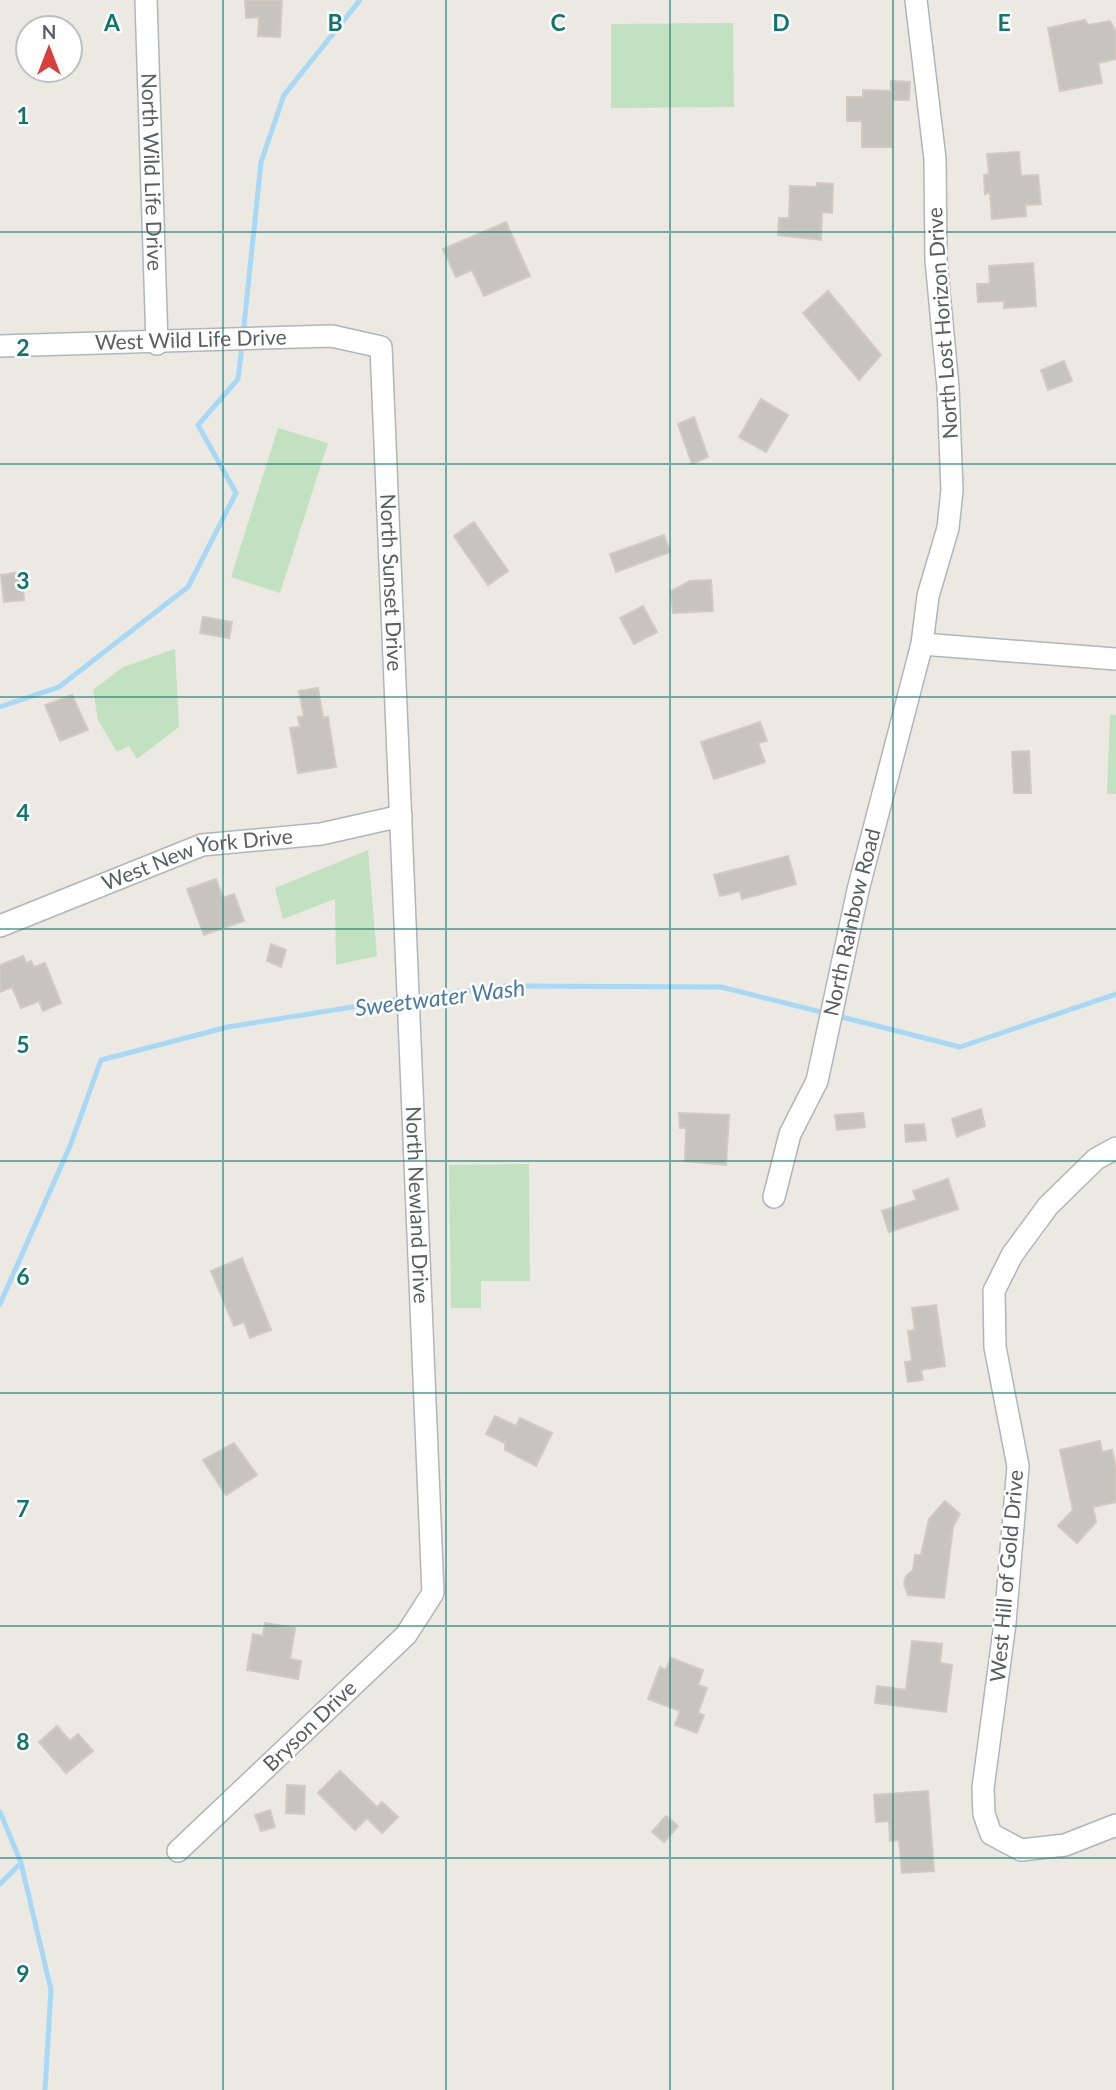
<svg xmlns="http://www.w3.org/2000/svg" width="1116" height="2090" viewBox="0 0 1116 2090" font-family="Lato,sans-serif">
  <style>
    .green { fill: #c2e1c0 }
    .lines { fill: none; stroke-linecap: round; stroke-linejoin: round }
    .stream { stroke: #a7d8f6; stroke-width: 5 }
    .building { fill: #c7c4be; stroke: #d0cac1; stroke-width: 2 }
    .minor-casing { stroke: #b2b5b8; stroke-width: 24 }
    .minor { stroke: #fff; stroke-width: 21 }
    .grid { fill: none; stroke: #0f766e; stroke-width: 2; stroke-opacity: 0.55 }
    .labels { text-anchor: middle; stroke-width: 5; stroke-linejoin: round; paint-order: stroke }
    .street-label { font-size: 21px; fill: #5a5e61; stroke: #fff }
    .water-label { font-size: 23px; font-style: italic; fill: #477aa6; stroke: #fff }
    .grid-label { font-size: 23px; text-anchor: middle; font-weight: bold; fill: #0f766e; stroke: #fff; stroke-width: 5; stroke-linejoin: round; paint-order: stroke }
  </style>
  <rect width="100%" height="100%" fill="#ece9e2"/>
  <path class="green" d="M733,23L734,107L611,108V24Z
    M278,428L328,443L280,593L231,577Z
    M175,649L179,727L137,759L129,746L117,752L98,720L93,690L123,667Z
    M1110,715H1116V794H1107Z
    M368,850L377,956L336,965L335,899L283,919L275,888Z
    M529,1164L530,1281H481V1308H451L449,1165Z"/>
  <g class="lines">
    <path class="stream" d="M243,335L261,162L284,95L360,0
      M0,707L59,687L188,587L236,493L198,425L238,379L242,345
      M412,998L505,986L721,987L825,1013
      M834,1015L960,1047L1116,994
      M0,1304L70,1146L101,1060L228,1027L402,999
      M0,1812L21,1863L0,1884
      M21,1863L51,1990L45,2090"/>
  </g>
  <path class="building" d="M245,0H282L280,37L258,36L259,17L246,18Z
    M1085,20L1088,25L1110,21L1116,32V59L1098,63L1102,83L1060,91L1048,28Z
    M891,81L910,82L909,100H892V147H862V121H847V97H863V90L891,91Z
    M1019,152L1021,176L1038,175L1041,204L1025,205L1026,216L992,219L990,192L985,194L984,175L989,174L987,154Z
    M817,183L833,184L832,213L822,212L821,240L778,235L779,218H789L790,186L817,187Z
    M506,222L530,276L484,296L472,270L456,277L443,249Z
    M1033,263L1036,306L1004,308V301L978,302L977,284H990L989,266Z
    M828,291L881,355L859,380L803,313Z
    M1064,361L1072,381L1048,390L1041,370Z
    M761,399L788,415L766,452L739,437Z
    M694,417L708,457L692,464L678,424Z
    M474,522L508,571L488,585L454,536Z
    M664,535L670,552L616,572L610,554Z
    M21,572L24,600L4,602L1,575Z
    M711,580L713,611L673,613L671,591L690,581Z
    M643,606L657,632L634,644L620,618Z
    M203,617L232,622L229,638L200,633Z
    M318,688L323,718L328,717L336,767L298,773L290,728L300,727L298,717L304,716L299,691Z
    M72,695L88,730L60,741L45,705Z
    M760,722L767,741L758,743L765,762L714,779L701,742Z
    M1029,751L1031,793H1014L1012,752Z
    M788,856L796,884L742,899L740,891L720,896L714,875Z
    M216,879L223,898L234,894L244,921L204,935L187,889Z
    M271,944L286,950L281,967L267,961Z
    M23,956L26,963L31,961L34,967L45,963L61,1003L43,1011L39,1001L21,1008L12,987L0,992V965Z
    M981,1109L985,1126L957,1137L952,1119Z
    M679,1113L729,1115L726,1165L685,1161L686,1128H680Z
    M863,1113L865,1127L837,1130L835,1115Z
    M924,1124L926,1140L906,1142L905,1125Z
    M948,1179L958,1209L889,1232L882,1211L917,1200L913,1191Z
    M242,1258L271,1330L250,1338L244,1322L234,1326L211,1271Z
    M936,1305L945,1366L921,1370L923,1380L908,1382L905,1362L912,1361L908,1331L915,1330L912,1308Z
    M495,1416L516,1426L520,1418L552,1433L536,1466L505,1450V1443L486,1434Z
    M1100,1441L1102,1452L1112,1450L1116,1468V1502L1093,1507L1096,1522L1077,1543L1058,1526L1073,1510L1060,1450Z
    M234,1443L257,1475L226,1495L203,1460Z
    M945,1501L960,1514L953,1527L944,1598L908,1595L904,1584L906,1576L913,1570L915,1555H921L929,1519Z
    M265,1623L295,1628L290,1659L301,1661L298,1679L247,1670L253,1634L263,1636Z
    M912,1641L942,1644L940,1663L952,1665L946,1712L875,1703L877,1686L906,1690Z
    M671,1658L703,1670L698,1685L707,1688L698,1713L704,1715L697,1733L675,1725L680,1711L648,1699L660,1667L666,1670Z
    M57,1726L70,1741L78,1734L93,1751L66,1773L39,1742Z
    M340,1771L377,1807L382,1802L398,1817L382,1833L367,1818L355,1830L318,1793Z
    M287,1785L305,1786L304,1814L286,1813Z
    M928,1791L934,1871L902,1873L899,1840L890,1841L889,1821L876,1822L874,1795Z
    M270,1810L275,1827L261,1831L255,1815Z
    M666,1816L678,1826L664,1842L652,1832Z"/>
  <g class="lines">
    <defs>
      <g id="minor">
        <path id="s1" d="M146,0L157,344"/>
        <path id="s2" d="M0,346L332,336L381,347L433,1593L406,1635L178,1851"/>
        <path d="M922,644L1116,659"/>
        <path id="s3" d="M0,926L202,845L321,834L401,816"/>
        <path d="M1116,1148L1096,1159L1048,1206L1012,1255L994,1291L995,1347L1018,1466L1005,1623L983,1788L984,1814L991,1834L1021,1850L1065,1845L1116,1825"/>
        <path id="s4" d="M774,1197L790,1134L817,1081L858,890L922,644L928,596L948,528L952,490L948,387L936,260L935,159L916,0"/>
      </g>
    </defs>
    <use href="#minor" class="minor-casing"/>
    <use href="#minor" class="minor"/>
  </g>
  <path class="grid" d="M223,0V2090M446,0V2090M670,0V2090M893,0V2090M0,232H1116M0,464H1116M0,697H1116M0,929H1116M0,1161H1116M0,1393H1116M0,1626H1116M0,1858H1116"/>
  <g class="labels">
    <g class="street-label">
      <text dy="7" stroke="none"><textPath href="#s1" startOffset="172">North Wild Life Drive</textPath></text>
      <text transform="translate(943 323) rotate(-94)" y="7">North Lost Horizon Drive</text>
      <text dy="7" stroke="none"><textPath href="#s2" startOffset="191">West Wild Life Drive</textPath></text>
      <text dy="7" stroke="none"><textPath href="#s2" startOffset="618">North Sunset Drive</textPath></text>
      <text dy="7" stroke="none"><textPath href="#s3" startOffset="210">West New York Drive</textPath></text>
      <text dy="7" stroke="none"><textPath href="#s4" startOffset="287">North Rainbow Road</textPath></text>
      <text dy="7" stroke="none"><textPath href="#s2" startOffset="1241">North Newland Drive</textPath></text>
      <text transform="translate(1007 1576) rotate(-85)" y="7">West Hill of Gold Drive</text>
      <text transform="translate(310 1726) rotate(-44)" y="7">Bryson Drive</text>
    </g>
    <g class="water-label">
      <text transform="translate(440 998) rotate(-7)" y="8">Sweetwater Wash</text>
    </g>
  </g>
  <g class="grid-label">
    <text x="112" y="31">A</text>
    <text x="335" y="31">B</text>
    <text x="558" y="31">C</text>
    <text x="781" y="31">D</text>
    <text x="1004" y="31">E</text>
    <text x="23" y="124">1</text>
    <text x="23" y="356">2</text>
    <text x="23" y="589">3</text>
    <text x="23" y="821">4</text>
    <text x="23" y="1053">5</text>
    <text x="23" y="1285">6</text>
    <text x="23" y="1517">7</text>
    <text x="23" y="1750">8</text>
    <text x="23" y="1982">9</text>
  </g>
  <g transform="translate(49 49)"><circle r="33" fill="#ffffff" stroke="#bdbfc0" stroke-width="2"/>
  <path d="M0-5L12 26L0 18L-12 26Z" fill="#d7413c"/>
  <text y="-10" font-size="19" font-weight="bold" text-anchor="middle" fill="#5a5e61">N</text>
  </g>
</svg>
